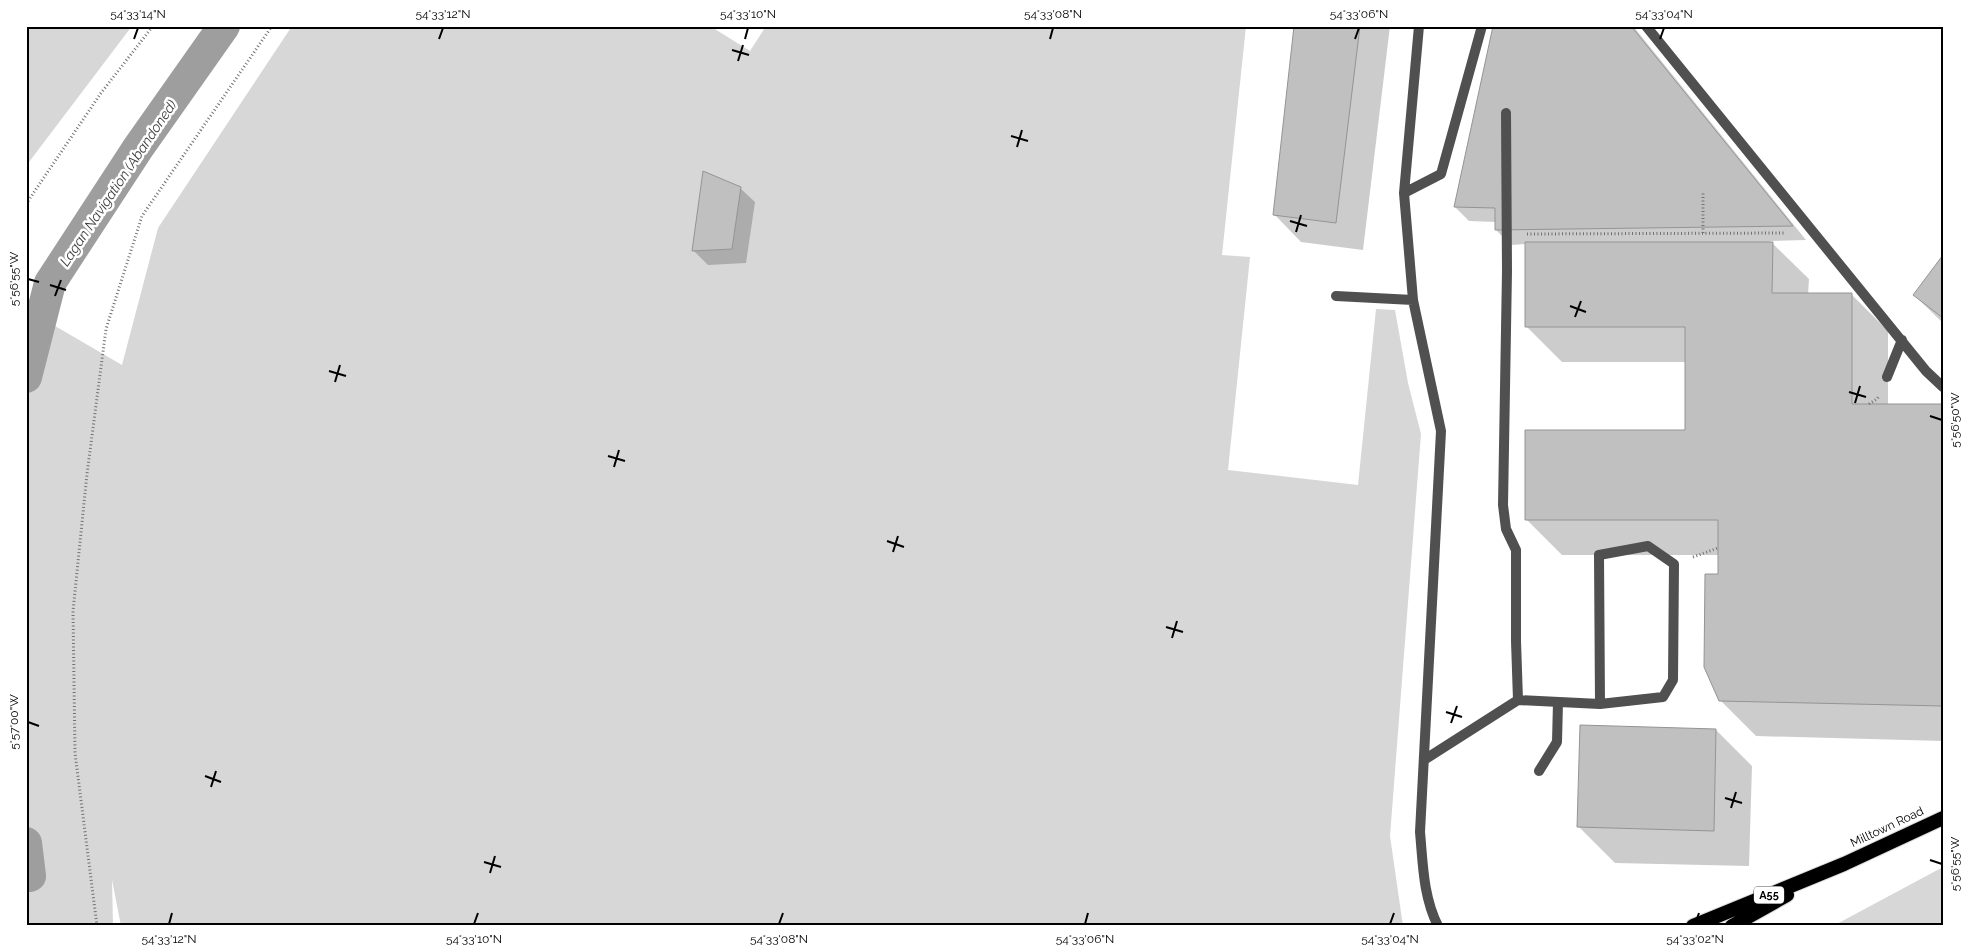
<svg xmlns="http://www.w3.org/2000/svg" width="1969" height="952" viewBox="0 0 1969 952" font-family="Raleway,sans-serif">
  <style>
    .green { fill: #d7d7d7 }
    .shadow { fill: #0003 }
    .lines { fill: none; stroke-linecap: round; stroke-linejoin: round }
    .canal { stroke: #9e9e9e; stroke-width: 32 }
    .building { fill: #c0c0c0; stroke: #949494 }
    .trunk-casing { stroke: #dbdbdb; stroke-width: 16 }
    .path { stroke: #727272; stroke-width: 3; stroke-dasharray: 1 2.5; stroke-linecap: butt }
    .service { stroke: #505050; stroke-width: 10 }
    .trunk { stroke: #000; stroke-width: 14 }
    .ticks { fill: none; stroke: #000; stroke-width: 2 }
    .labels { text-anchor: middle; stroke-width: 5; stroke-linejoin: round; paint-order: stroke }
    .shield { fill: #fff; stroke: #4c4c4c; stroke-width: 1 }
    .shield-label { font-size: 11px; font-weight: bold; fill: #000 }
    .street-label { font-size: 12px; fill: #000; stroke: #fff }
    .water-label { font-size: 14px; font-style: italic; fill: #3f3f3f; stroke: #fff }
    .neatline { fill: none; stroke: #000; stroke-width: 2 }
    .ticks-label { font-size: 12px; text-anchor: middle; fill: #000 }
  </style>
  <rect width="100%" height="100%" fill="#fff"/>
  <path class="green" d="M26,26H132L26,166Z
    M292,26H710L750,51L766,26H1246L1222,255L1250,257L1228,470L1358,485L1376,309L1395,310L1408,383L1421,434L1390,836L1403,926H121L112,880L113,926H26V309L122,365L158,228Z
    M1943,867V926H1833Z"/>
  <path class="shadow" d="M1296,26H1390L1363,250L1301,242L1274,214Z
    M1494,26H1633L1806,240L1770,241L1809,279L1808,295H1852L1888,331V405L1943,406V741L1756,736L1720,700L1719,555H1562L1526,519L1686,431V362H1562L1526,326V244L1511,245L1496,230V222L1469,221L1455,207Z
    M740,188L755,202L746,263L708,265L693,250Z
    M1943,257V323L1914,295Z
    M1716,730L1752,766L1749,866L1615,863L1579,827Z"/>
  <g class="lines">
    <path class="canal" d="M26,377L50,283L138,148L224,26
      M26,843L30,876"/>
  </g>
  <path class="building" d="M1294,26H1360L1336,223L1273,215Z
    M1493,26H1631L1793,226L1495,230V208L1454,207Z
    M703,171L741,187L732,249L692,251Z
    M1525,242H1773L1772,293H1852V404H1943V706L1719,701L1704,667L1705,574H1718V520H1525V430H1685V327H1525Z
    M1943,255V318L1913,295Z
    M1580,725L1716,729L1714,831L1577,827Z"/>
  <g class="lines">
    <defs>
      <path id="trunk" d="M1693,926L1844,864L1943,818
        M1732,926L1787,895"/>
    </defs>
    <use href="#trunk" class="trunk-casing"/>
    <path class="path" d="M26,204L101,93L153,26
      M1703,233V192
      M1527,234L1786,233
      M1869,404L1877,399L1879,396
      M1693,557L1718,548
      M97,926L75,753L73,611L87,474L106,329L142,216L272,26"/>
    <path class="service" d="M1419,26L1404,193L1413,300L1441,431L1420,832C1423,864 1423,896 1438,926
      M1646,26L1926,371L1943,387
      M1506,113L1507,271L1503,505L1506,529L1516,550V641L1518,700
      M1404,193L1441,174L1482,26
      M1336,296L1413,300
      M1887,377L1902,340
      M1424,760L1518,700L1600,704L1663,697L1673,680L1674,564L1648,546L1599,555L1600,704
      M1539,771L1557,742L1558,702"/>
    <use href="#trunk" class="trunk"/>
  </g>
  <path class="ticks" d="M134,39L138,28M439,39L443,28M745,39L748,28M1050,39L1053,28M1355,39L1359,28M1660,39L1664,28M732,50L749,55M738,61L743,45M1011,136L1028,141M1017,147L1022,130M1290,221L1307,226M1296,232L1301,215M28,279L39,282M50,285L66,290M55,296L61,280M1570,306L1586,312M1575,317L1581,301M329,371L346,376M335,382L340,365M1849,392L1866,397M1855,403L1860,386M1930,416L1942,420M608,456L625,461M614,467L619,450M887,541L904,547M893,552L898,536M1166,627L1183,632M1172,638L1177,621M1446,712L1462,717M28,722L39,726M1451,723L1457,706M205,776L221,782M211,787L216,771M1725,798L1742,803M1731,808L1736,792M1930,860L1942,864M484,862L501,867M490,873L495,856M169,924L172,913M474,924L478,913M779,924L783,913M1085,924L1088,913M1390,924L1394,913M1695,924L1699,913"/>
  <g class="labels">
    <rect class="shield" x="1754" y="886.5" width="30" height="17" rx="4"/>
    <g class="shield-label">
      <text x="1769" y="899">A55</text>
    </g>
    <g class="street-label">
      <text transform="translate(1887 827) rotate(-25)" y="4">Milltown Road</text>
    </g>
    <g class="water-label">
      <text transform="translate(118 183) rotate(-56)" y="5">Lagan Navigation (Abandoned)</text>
    </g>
  </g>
  <rect width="1969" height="952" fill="none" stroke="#ffffff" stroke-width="55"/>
  <rect x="28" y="28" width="1914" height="896" class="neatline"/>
  <g class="ticks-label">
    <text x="138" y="18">54°33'14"N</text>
    <text x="443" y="18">54°33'12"N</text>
    <text x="748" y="18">54°33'10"N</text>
    <text x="1053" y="18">54°33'08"N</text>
    <text x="1359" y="18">54°33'06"N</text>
    <text x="1664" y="18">54°33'04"N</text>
    <text transform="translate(14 279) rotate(-90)" y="4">5°56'55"W</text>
    <text transform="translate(1955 420) rotate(-90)" y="4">5°56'50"W</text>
    <text transform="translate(14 722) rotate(-90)" y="4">5°57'00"W</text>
    <text transform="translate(1955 864) rotate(-90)" y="4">5°56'55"W</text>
    <text x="169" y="943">54°33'12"N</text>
    <text x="474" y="943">54°33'10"N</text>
    <text x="779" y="943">54°33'08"N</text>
    <text x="1085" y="943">54°33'06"N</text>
    <text x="1390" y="943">54°33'04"N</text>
    <text x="1695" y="943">54°33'02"N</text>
  </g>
</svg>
